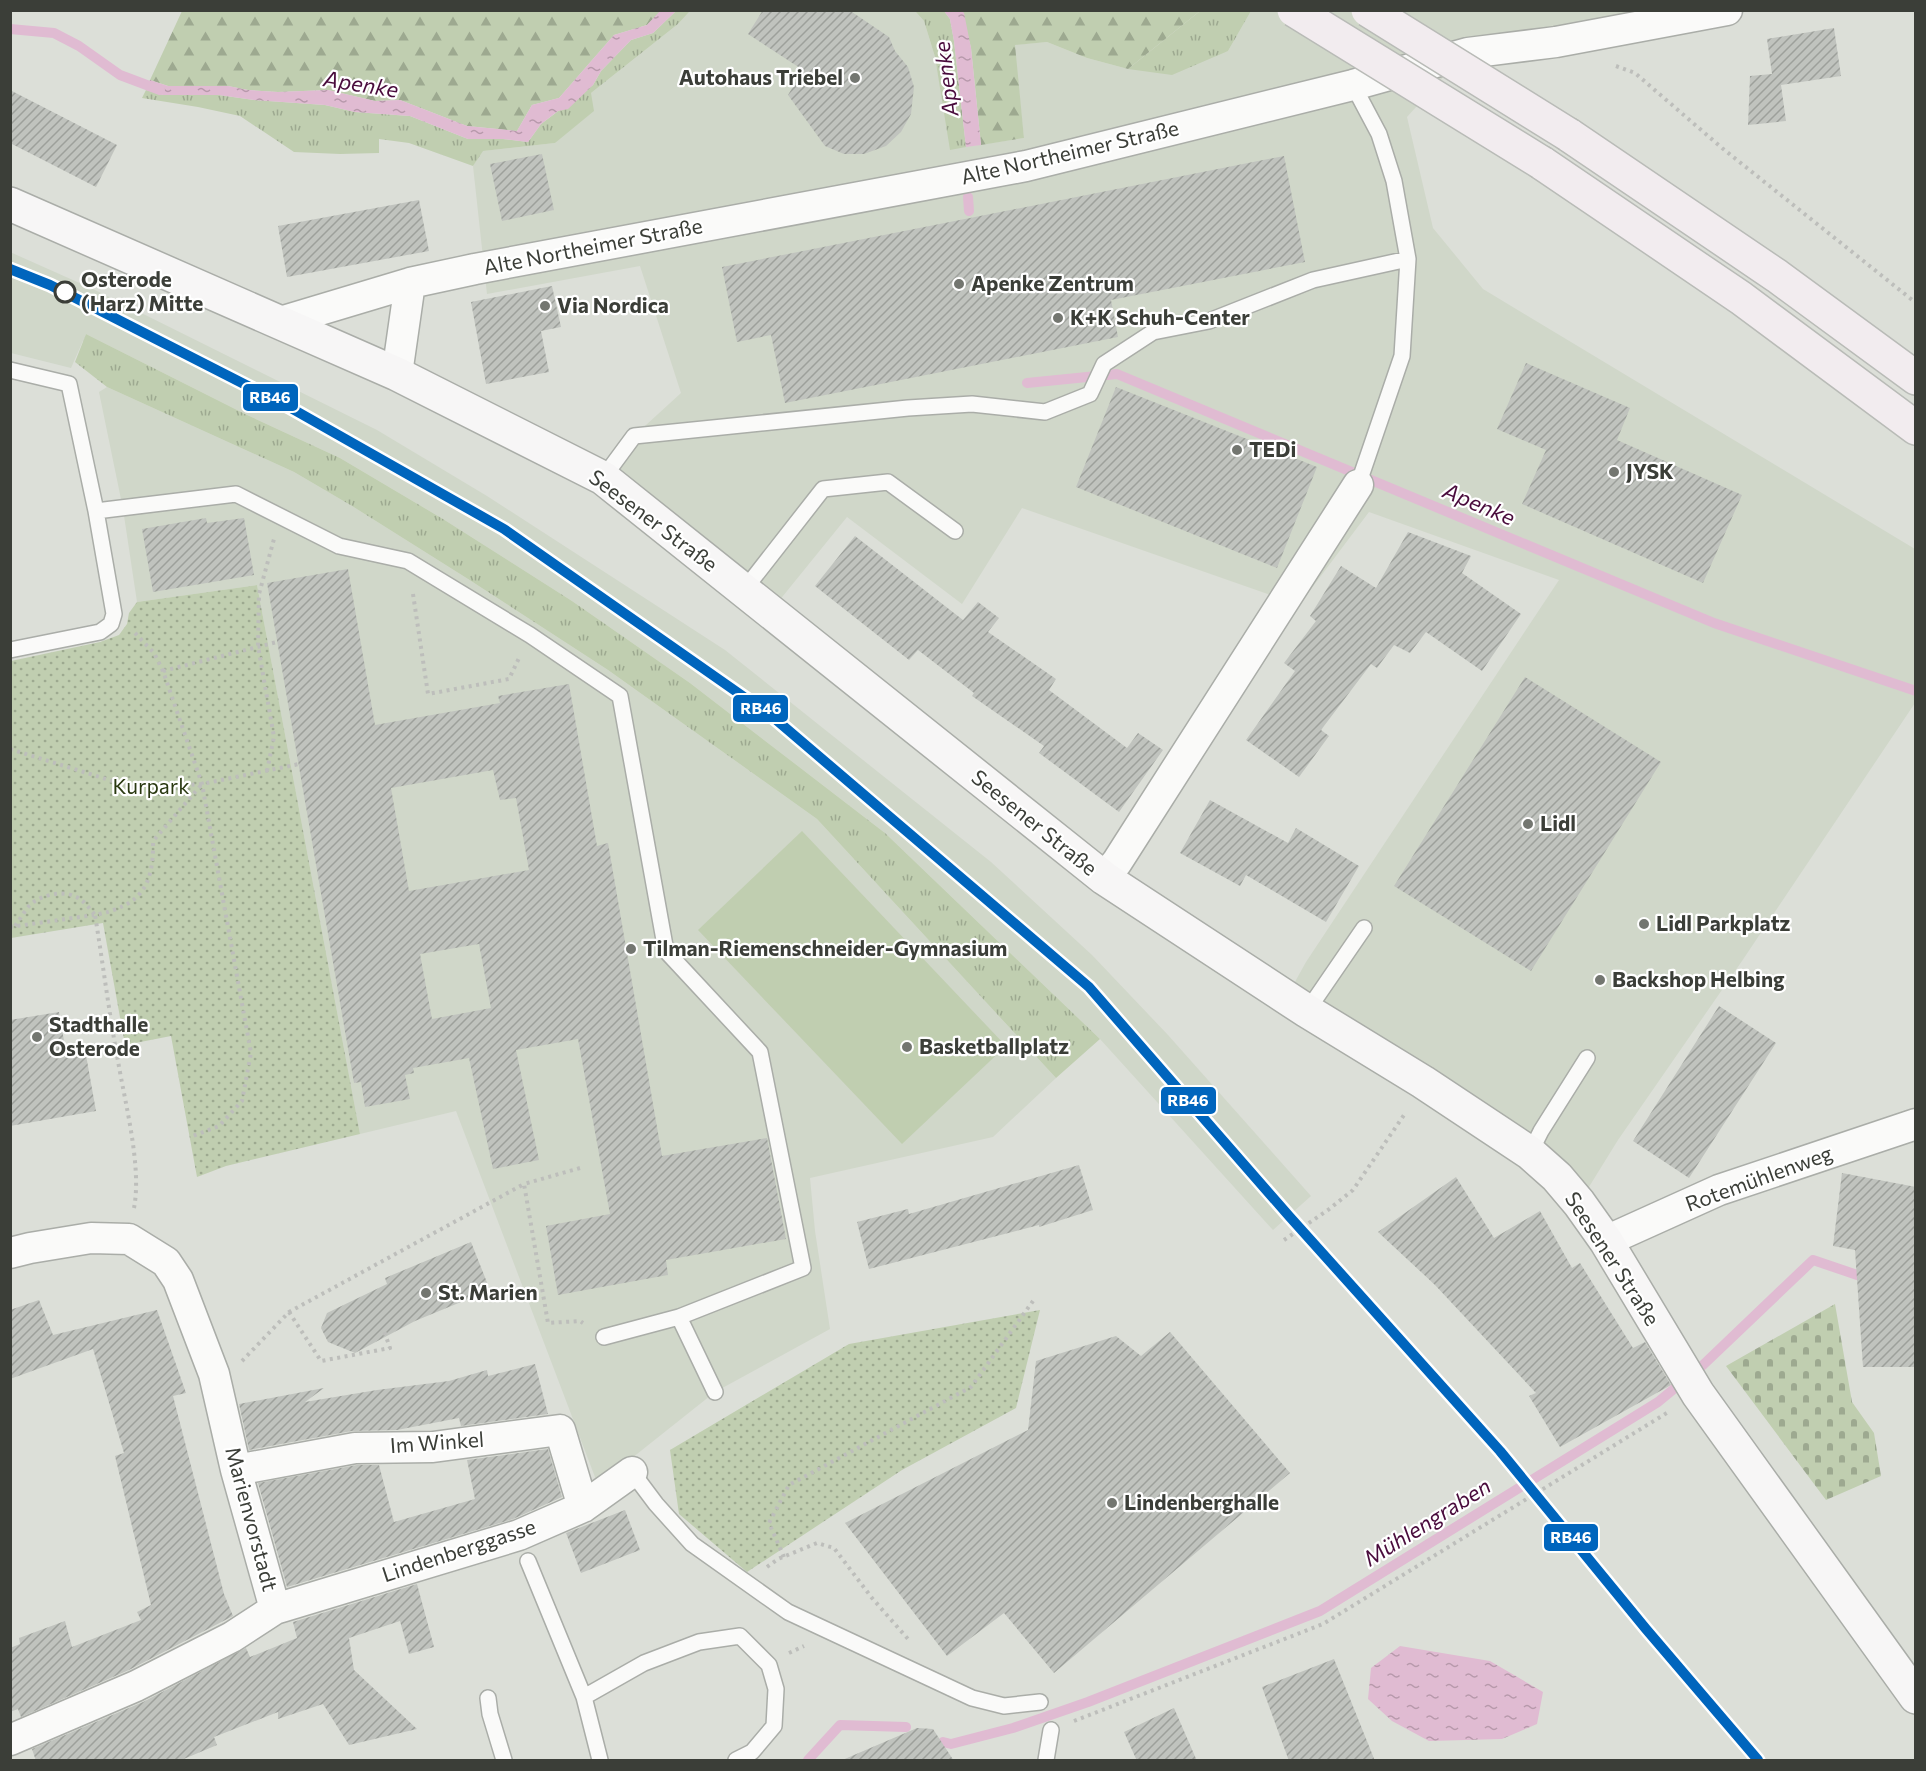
<svg xmlns="http://www.w3.org/2000/svg" width="1926" height="1771" viewBox="0 0 1926 1771" font-family="Commissioner,sans-serif">
  <style>
    .built { fill: #d0d7c9 }
    .grass { fill: url(#grass-tufts) }
    .forest { fill: url(#forest-firs) }
    .cemetery { fill: url(#cemetery-stones) }
    .park { fill: url(#park-dots) }
    .garden { fill: #c0ceb0 }
    .water { fill: url(#water-ripples) }
    .lines { fill: none; stroke-linecap: round; stroke-linejoin: round }
    .stream { stroke: #e0bbd2; stroke-width: 10 }
    .building { fill: url(#building-hatch); fill-rule: evenodd }
    .lane-casing { stroke: #aaada8; stroke-width: 18 }
    .street-casing { stroke: #aaada8; stroke-width: 33 }
    .secondary-casing { stroke: #aaada8; stroke-width: 36 }
    .highway-casing { stroke: #b9bbb7; stroke-width: 36 }
    .path { stroke: #bdbebb; stroke-width: 4; stroke-dasharray: 3 4.5; stroke-linecap: butt }
    .lane { stroke: #fafaf9; stroke-width: 15 }
    .street { stroke: #fafaf9; stroke-width: 30 }
    .secondary { stroke: #f7f6f6; stroke-width: 33 }
    .highway { stroke: #f2ecef; stroke-width: 33 }
    .highway-bridge-casing { stroke: #b9bbb7; stroke-width: 36; stroke-linecap: butt }
    .highway-bridge { stroke: #f2ecef; stroke-width: 33 }
    .rail-1-casing { stroke: #fff; stroke-width: 15 }
    .rail-1 { stroke: #0065bd; stroke-width: 10 }
    .poi-dot { fill: #737670; stroke: #fff; stroke-width: 2 }
    .stop-dot { fill: #fff; stroke: #3b3e38; stroke-width: 3 }
    .labels { text-anchor: middle; stroke-width: 4.5; stroke-linejoin: round; paint-order: stroke }
    .poi-label { font-size: 21px; font-weight: bold; fill: #3b3e38; stroke: #fff; text-anchor: start }
    .street-label { font-size: 21px; fill: #3b3e38; stroke: #fff }
    .stop-label { font-size: 21px; font-weight: bold; fill: #3b3e38; stroke: #fff; text-anchor: start }
    .park-label { font-size: 21px; fill: #2a3911; stroke: #fff }
    .water-label { font-size: 22px; font-style: italic; fill: #490b3c; stroke: #fff }
    .line-badge { stroke: #fff; stroke-width: 2 }
    .badge-label { font-size: 16px; text-anchor: middle; font-weight: bold; fill: #fff }
  </style>
  <defs>
    <pattern id="grass-tufts" width="24" height="20" patternUnits="userSpaceOnUse" patternTransform="scale(1.5)"><rect width="24" height="20" fill="#c0ceb0"/><path d="M3 7l-1-3M5 7V3M7 7l1-3M15 17l-1-3M17 17v-4M19 17l1-3" fill="none" stroke="#9da990"/></pattern>
    <pattern id="forest-firs" width="22" height="20" patternUnits="userSpaceOnUse" patternTransform="scale(1.5)"><rect width="22" height="20" fill="#c0ceb0"/><path d="M5 1l3.5 6h-7zM16 11l3.5 6h-7z" fill="#9da990"/></pattern>
    <pattern id="cemetery-stones" width="16" height="16" patternUnits="userSpaceOnUse" patternTransform="scale(1.5)"><rect width="16" height="16" fill="#c0ceb0"/><path d="M2 7V4a2 2 0 0 1 4 0v3zM10 15v-3a2 2 0 0 1 4 0v3z" fill="#9da990"/></pattern>
    <pattern id="park-dots" width="8" height="8" patternUnits="userSpaceOnUse" patternTransform="scale(1.5)"><rect width="8" height="8" fill="#c0ceb0"/><path d="M2 2h.1M6 6h.1" fill="none" stroke="#9da990" stroke-width="1.8" stroke-linecap="round"/></pattern>
    <pattern id="water-ripples" width="26" height="14" patternUnits="userSpaceOnUse" patternTransform="scale(1.5)"><rect width="26" height="14" fill="#e0bbd2"/><path d="M2 4q2-2 4 0t4 0M15 11q2-2 4 0t4 0" fill="none" stroke="#b799ab"/></pattern>
    <pattern id="building-hatch" width="6" height="6" patternUnits="userSpaceOnUse" patternTransform="scale(1.5)"><rect width="6" height="6" fill="#c0c3be"/><path d="M-1 1l2-2M0 6l6-6M5 7l2-2" fill="none" stroke="#9da09b"/></pattern>
  </defs>
  <rect width="100%" height="100%" fill="#dcdfd8"/>
  <path class="built" d="M690,11H915L924,21L935,57L951,149L1024,138L1014,45L1047,42L1087,58L1128,69L1228,51L1251,11H1704L1445,75L1407,117L1433,228L1483,289L1915,549V703L1742,961L1618,1140L1579,1203L1286,998L1306,962L1559,580L1369,512L1299,605L1022,508L962,604L847,517L770,612L603,478L634,436L681,393L640,266L487,294L473,166L482,151L555,143L591,93L678,24Z
    M10,252L93,289L377,430L487,496L725,650L991,862L1092,955L1168,1035L1311,1196L1273,1230L1100,1039L885,833L690,683L572,601L443,519L340,458L245,414L86,334L71,368L11,353Z
    M107,387L294,472L352,506L468,579L608,670L817,819L1056,1078L993,1137L810,1178L815,1231L830,1329L715,1392L598,1485L456,1111L360,1134L257,585L137,602L123,509L99,392Z"/>
  <path class="grass" d="M676,11H690L678,24L591,93L594,111L555,143L483,151L473,166L409,143L379,139V153L340,154L294,152L240,116L198,107L142,98L146,90L163,95H219L254,100L325,105L355,112L410,116L468,139H503L528,142L541,124L593,85L601,71L631,40L653,33Z
    M915,11H944L950,19L954,41L966,147L950,150L935,57L924,21Z
    M1200,11H1251L1228,51L1172,75L1128,69Z
    M86,334L245,414L340,458L443,519L572,601L690,683L885,833L1100,1039L1056,1078L817,819L608,670L468,579L352,506L294,472L107,387L75,362Z"/>
  <path class="forest" d="M182,11H661L647,25L614,35L559,98L532,105L517,131L467,126L400,100L375,101L328,90L278,92L248,90L228,86H168L150,80Z
    M962,11H1200L1128,69L1087,58L1047,42L1015,45L1024,138L981,145L971,48Z"/>
  <path class="cemetery" d="M1835,1304L1852,1402L1874,1433L1881,1476L1826,1500L1726,1366Z"/>
  <path class="park" d="M257,585L360,1134L226,1166L197,1177L171,1036L125,1045L103,923L11,938V661L100,642L119,635L127,624L129,613L137,602Z
    M1040,1310L1016,1408L902,1470L747,1572L679,1514L670,1450L849,1344Z"/>
  <path class="garden" d="M802,831L1006,1046L902,1144L698,930Z"/>
  <path class="water" d="M661,10L676,11L653,33L631,40L601,71L593,85L568,109L558,111L541,124L528,142L503,139H468L410,116L355,112L325,105L254,100L219,95H163L146,90L150,80L168,86H228L248,90L278,92L328,90L375,101L400,100L467,126L517,131L532,105L559,98L614,35L647,25Z
    M944,11H962L964,13L971,48L981,145L966,147L954,41L950,19Z
    M1400,1646L1490,1661L1543,1692L1537,1724L1502,1739L1429,1741L1392,1721L1368,1699L1371,1668Z"/>
  <g class="lines">
    <path class="stream" d="M10,29L54,33L79,46L120,75L160,90
      M968,197L969,211
      M1027,383L1117,374L1714,623L1916,691
      M943,1742L951,1744L1013,1728L1088,1702L1320,1611L1658,1402L1703,1365L1813,1260L1869,1279
      M808,1760L840,1725L906,1727"/>
  </g>
  <path class="building" d="M763,10H849L889,37L895,51L908,67L914,87L911,114L901,132L886,146L864,154H844L825,146L788,95L803,70L748,34Z
    M1834,28L1841,76L1781,85L1786,121L1748,125L1750,76L1772,74L1767,39Z
    M10,90L117,145L96,187L10,143Z
    M542,154L554,210L502,221L490,164Z
    M1284,156L1305,262L1111,300L1118,337L785,403L771,335L737,342L722,267Z
    M419,200L429,251L287,277L278,226Z
    M552,286L561,327L541,331L549,372L486,384L471,302Z
    M1526,363L1630,408L1617,440L1742,495L1703,583L1522,504L1546,450L1497,429Z
    M1116,387L1317,467L1277,568L1076,487Z
    M206,518L207,523L244,518L254,575L153,592L142,529Z
    M1408,532L1471,556L1462,573L1521,614L1482,671L1426,632L1410,653L1394,645L1377,668L1371,664L1321,730L1329,736L1299,777L1246,740L1295,671L1284,663L1316,621L1310,616L1341,566L1376,588Z
    M855,536L963,620L978,602L999,618L988,632L1056,679L1049,690L1127,748L1138,733L1163,750L1119,812L1039,753L1044,746L972,696L974,693L918,650L909,660L815,586Z
    M348,569L375,725L500,703L498,696L569,684L597,846L608,843L662,1156L767,1138L786,1239L666,1260L668,1275L558,1295L546,1226L610,1214L578,1039L516,1050L539,1160L493,1169L469,1058L413,1068L414,1073L405,1075L410,1099L365,1107L361,1082L354,1083L267,583ZM493,770L500,800L516,798L529,870L409,891L391,788ZM479,944L491,1008L432,1019L420,954Z
    M1525,677L1661,762L1531,971L1394,886Z
    M1210,800L1288,843L1296,828L1359,866L1326,922L1246,875L1240,886L1180,853Z
    M1719,1006L1776,1043L1689,1178L1633,1141Z
    M59,1012L67,1058L86,1055L96,1111L10,1126V1020Z
    M1079,1165L1093,1210L1039,1227V1225L869,1269L857,1222L908,1209L909,1214Z
    M1842,1173L1916,1187V1367H1863L1855,1250L1833,1246Z
    M1456,1177L1494,1238L1540,1211L1572,1268L1580,1263L1633,1348L1645,1342L1671,1385L1560,1447L1529,1396L1536,1393L1435,1285L1378,1232Z
    M471,1242L490,1290L415,1321L355,1353L328,1342L321,1328L327,1313L387,1284L385,1278Z
    M39,1300L53,1335L157,1310L186,1393L173,1396L224,1594L233,1616L129,1670L21,1717L18,1709L10,1712V1648L20,1644L19,1638L65,1621L72,1647L141,1620L137,1612L151,1605L115,1456L124,1453L93,1349L10,1379V1310Z
    M1170,1332L1290,1473L1054,1673L1004,1613L947,1656L845,1523L1028,1430L1036,1361L1116,1336L1141,1356Z
    M535,1364L548,1414L461,1426L459,1418L397,1430L352,1431L249,1450L239,1404L324,1388L305,1402L377,1390L449,1381L487,1370L488,1376Z
    M548,1449L562,1497L513,1519L287,1587L258,1483L357,1465H379L394,1522L475,1499L467,1460Z
    M625,1510L640,1550L581,1573L566,1533Z
    M417,1584L434,1647L409,1654L400,1621L349,1638L354,1670L417,1729L349,1745L323,1704L278,1719V1712L214,1737L217,1745L179,1761H36L32,1749L143,1702L246,1648L250,1657L297,1638L293,1622Z
    M1334,1659L1375,1761H1289L1262,1687Z
    M1174,1708L1197,1761H1137L1124,1732Z
    M917,1728L933,1729L954,1761H840Z"/>
  <g class="lines">
    <defs>
      <path id="lane" d="M1353,85L1379,134L1394,181L1408,259L1402,356L1358,485
        M10,370L69,384L96,511L114,614L111,624L100,632L10,650
        M603,478L634,436L908,408L972,404L1045,412L1090,394L1104,364L1153,332L1209,321L1313,280L1408,259
        M96,511L236,494L339,546L408,561L530,635L620,696L666,951L760,1052L803,1268L679,1317L604,1337
        M744,590L823,489L888,482L955,531
        M1307,1011L1364,928
        M1530,1153L1541,1131L1587,1058
        M679,1317L715,1392
        M632,1472L656,1504L692,1544L788,1612L972,1698L1004,1706L1040,1702
        M528,1561L584,1697L644,1663L699,1642L740,1636L769,1665L776,1689L774,1726L752,1752L736,1760
        M584,1697L600,1760
        M488,1698L490,1714L504,1760
        M1046,1760L1051,1730"/>
      <path id="street" d="M280,322L410,283L475,269L1026,166L1353,85L1468,53L1556,42L1727,10
        M397,374L410,283
        M1104,878L1117,862L1358,485
        M1606,1241L1719,1190L1916,1124
        M10,1253L30,1248L91,1238L129,1239L166,1262L178,1280L214,1374L236,1470L275,1609
        M236,1470L355,1448L433,1447L560,1430L583,1507
        M10,1740L136,1686L232,1637L275,1609L519,1535L583,1507L632,1472"/>
      <path id="secondary" d="M10,204L397,374L603,478L1104,878L1307,1011L1423,1082L1530,1153L1557,1177L1579,1203L1606,1241L1698,1394L1916,1697"/>
      <path id="highway" d="M1569,135L1777,276L1916,378
        M1542,163L1741,298L1916,428"/>
    </defs>
    <use href="#lane" class="lane-casing"/>
    <use href="#street" class="street-casing"/>
    <use href="#secondary" class="secondary-casing"/>
    <use href="#highway" class="highway-casing"/>
    <path class="path" d="M1616,66L1635,73L1722,148L1916,303
      M413,594L428,694L509,679L520,656
      M135,633L154,653L163,671L202,784L251,1053L242,1101L219,1126L190,1137
      M163,671L277,642
      M10,749L135,788L202,784L299,764
      M267,771L274,737L258,646L259,594L274,539
      M15,926C20,919 24,912 29,906C38,896 61,890 74,896C83,899 89,908 95,915
      M10,927L94,915
      M580,1168L524,1184L548,1323L580,1321L583,1323
      M134,1208C142,1167 125,1103 118,1061C109,1013 103,964 95,915C140,906 154,887 153,841L202,784
      M1284,1240L1328,1210L1353,1190L1406,1112
      M289,1312L321,1361L390,1348L383,1328
      M242,1361L289,1312L524,1184
      M784,1557L769,1523L789,1485L971,1387L1033,1301
      M767,1567L778,1559L817,1543L834,1548L872,1598L908,1639
      M789,1653L804,1646
      M1074,1721L1323,1624L1670,1411"/>
    <use href="#lane" class="lane"/>
    <use href="#street" class="street"/>
    <use href="#secondary" class="secondary"/>
    <use href="#highway" class="highway"/>
    <defs>
      <path id="highway-bridge" d="M1294,10L1542,163
        M1368,10L1569,135"/>
    </defs>
    <use href="#highway-bridge" class="highway-bridge-casing"/>
    <use href="#highway-bridge" class="highway-bridge"/>
    <defs>
      <path id="rail-1" d="M10,269L50,285L289,407L504,529L774,718L1089,987L1289,1216L1500,1451L1646,1629L1758,1760"/>
    </defs>
    <use href="#rail-1" class="rail-1-casing"/>
    <use href="#rail-1" class="rail-1"/>
  </g>
  <g class="poi-dot">
    <circle cx="855" cy="78" r="6"/>
    <circle cx="959" cy="284" r="6"/>
    <circle cx="545" cy="306" r="6"/>
    <circle cx="1058" cy="318" r="6"/>
    <circle cx="1237" cy="450" r="6"/>
    <circle cx="1614" cy="472" r="6"/>
    <circle cx="1528" cy="824" r="6"/>
    <circle cx="1644" cy="924" r="6"/>
    <circle cx="631" cy="949" r="6"/>
    <circle cx="1600" cy="980" r="6"/>
    <circle cx="37" cy="1037" r="6"/>
    <circle cx="907" cy="1047" r="6"/>
    <circle cx="426" cy="1293" r="6"/>
    <circle cx="1112" cy="1503" r="6"/>
  </g>
  <circle class="stop-dot" cx="65" cy="292" r="10"/>
  <g class="labels">
    <g class="poi-label">
      <text x="843" y="85" text-anchor="end">Autohaus Triebel</text>
      <text x="971" y="291">Apenke Zentrum</text>
      <text x="557" y="313">Via Nordica</text>
      <text x="1070" y="325">K+K Schuh-Center</text>
      <text x="1249" y="457">TEDi</text>
      <text x="1626" y="479">JYSK</text>
      <text x="1540" y="831">Lidl</text>
      <text x="1656" y="931">Lidl Parkplatz</text>
      <text x="643" y="956">Tilman-Riemenschneider-Gymnasium</text>
      <text x="1612" y="987">Backshop Helbing</text>
      <text x="49" y="1032">Stadthalle<tspan x="49" dy="24">Osterode</tspan></text>
      <text x="919" y="1054">Basketballplatz</text>
      <text x="438" y="1300">St. Marien</text>
      <text x="1124" y="1510">Lindenberghalle</text>
    </g>
    <g class="street-label">
      <text transform="translate(1070 153) rotate(-13)" y="7">Alte Northeimer Straße</text>
      <text transform="translate(593 247) rotate(-11)" y="7">Alte Northeimer Straße</text>
      <text transform="translate(653 521) rotate(37)" y="7">Seesener Straße</text>
      <text transform="translate(1034 823) rotate(39)" y="7">Seesener Straße</text>
      <text transform="translate(1759 1179) rotate(-20)" y="7">Rotemühlenweg</text>
      <text transform="translate(1612 1259) rotate(57)" y="7">Seesener Straße</text>
      <text transform="translate(437 1443) rotate(-4)" y="7">Im Winkel</text>
      <text transform="translate(251 1519) rotate(75)" y="7">Marienvorstadt</text>
      <text transform="translate(459 1551) rotate(-18)" y="7">Lindenberggasse</text>
    </g>
    <g class="stop-label">
      <text x="81" y="287">Osterode<tspan x="81" dy="24">(Harz) Mitte</tspan></text>
    </g>
    <g class="park-label">
      <text x="151" y="794">Kurpark</text>
    </g>
    <g class="water-label">
      <text transform="translate(946 79) rotate(-97)" y="8">Apenke</text>
      <text transform="translate(361 84) rotate(9)" y="8">Apenke</text>
      <text transform="translate(1479 504) rotate(23)" y="8">Apenke</text>
      <text transform="translate(1427 1522) rotate(-32)" y="8">Mühlengraben</text>
    </g>
  </g>
  <g class="line-badge">
    <rect x="242" y="383" width="57" height="29" rx="6" fill="#0065bd"/>
    <rect x="732" y="694" width="57" height="29" rx="6" fill="#0065bd"/>
    <rect x="1160" y="1086" width="57" height="29" rx="6" fill="#0065bd"/>
    <rect x="1543" y="1523" width="56" height="29" rx="6" fill="#0065bd"/>
  </g>
  <g class="badge-label">
    <text x="270" y="403">RB46</text>
    <text x="761" y="714">RB46</text>
    <text x="1188" y="1106">RB46</text>
    <text x="1571" y="1543">RB46</text>
  </g>
  <rect width="1926" height="1771" fill="none" stroke="#3b3e38" stroke-width="24"/>
</svg>
